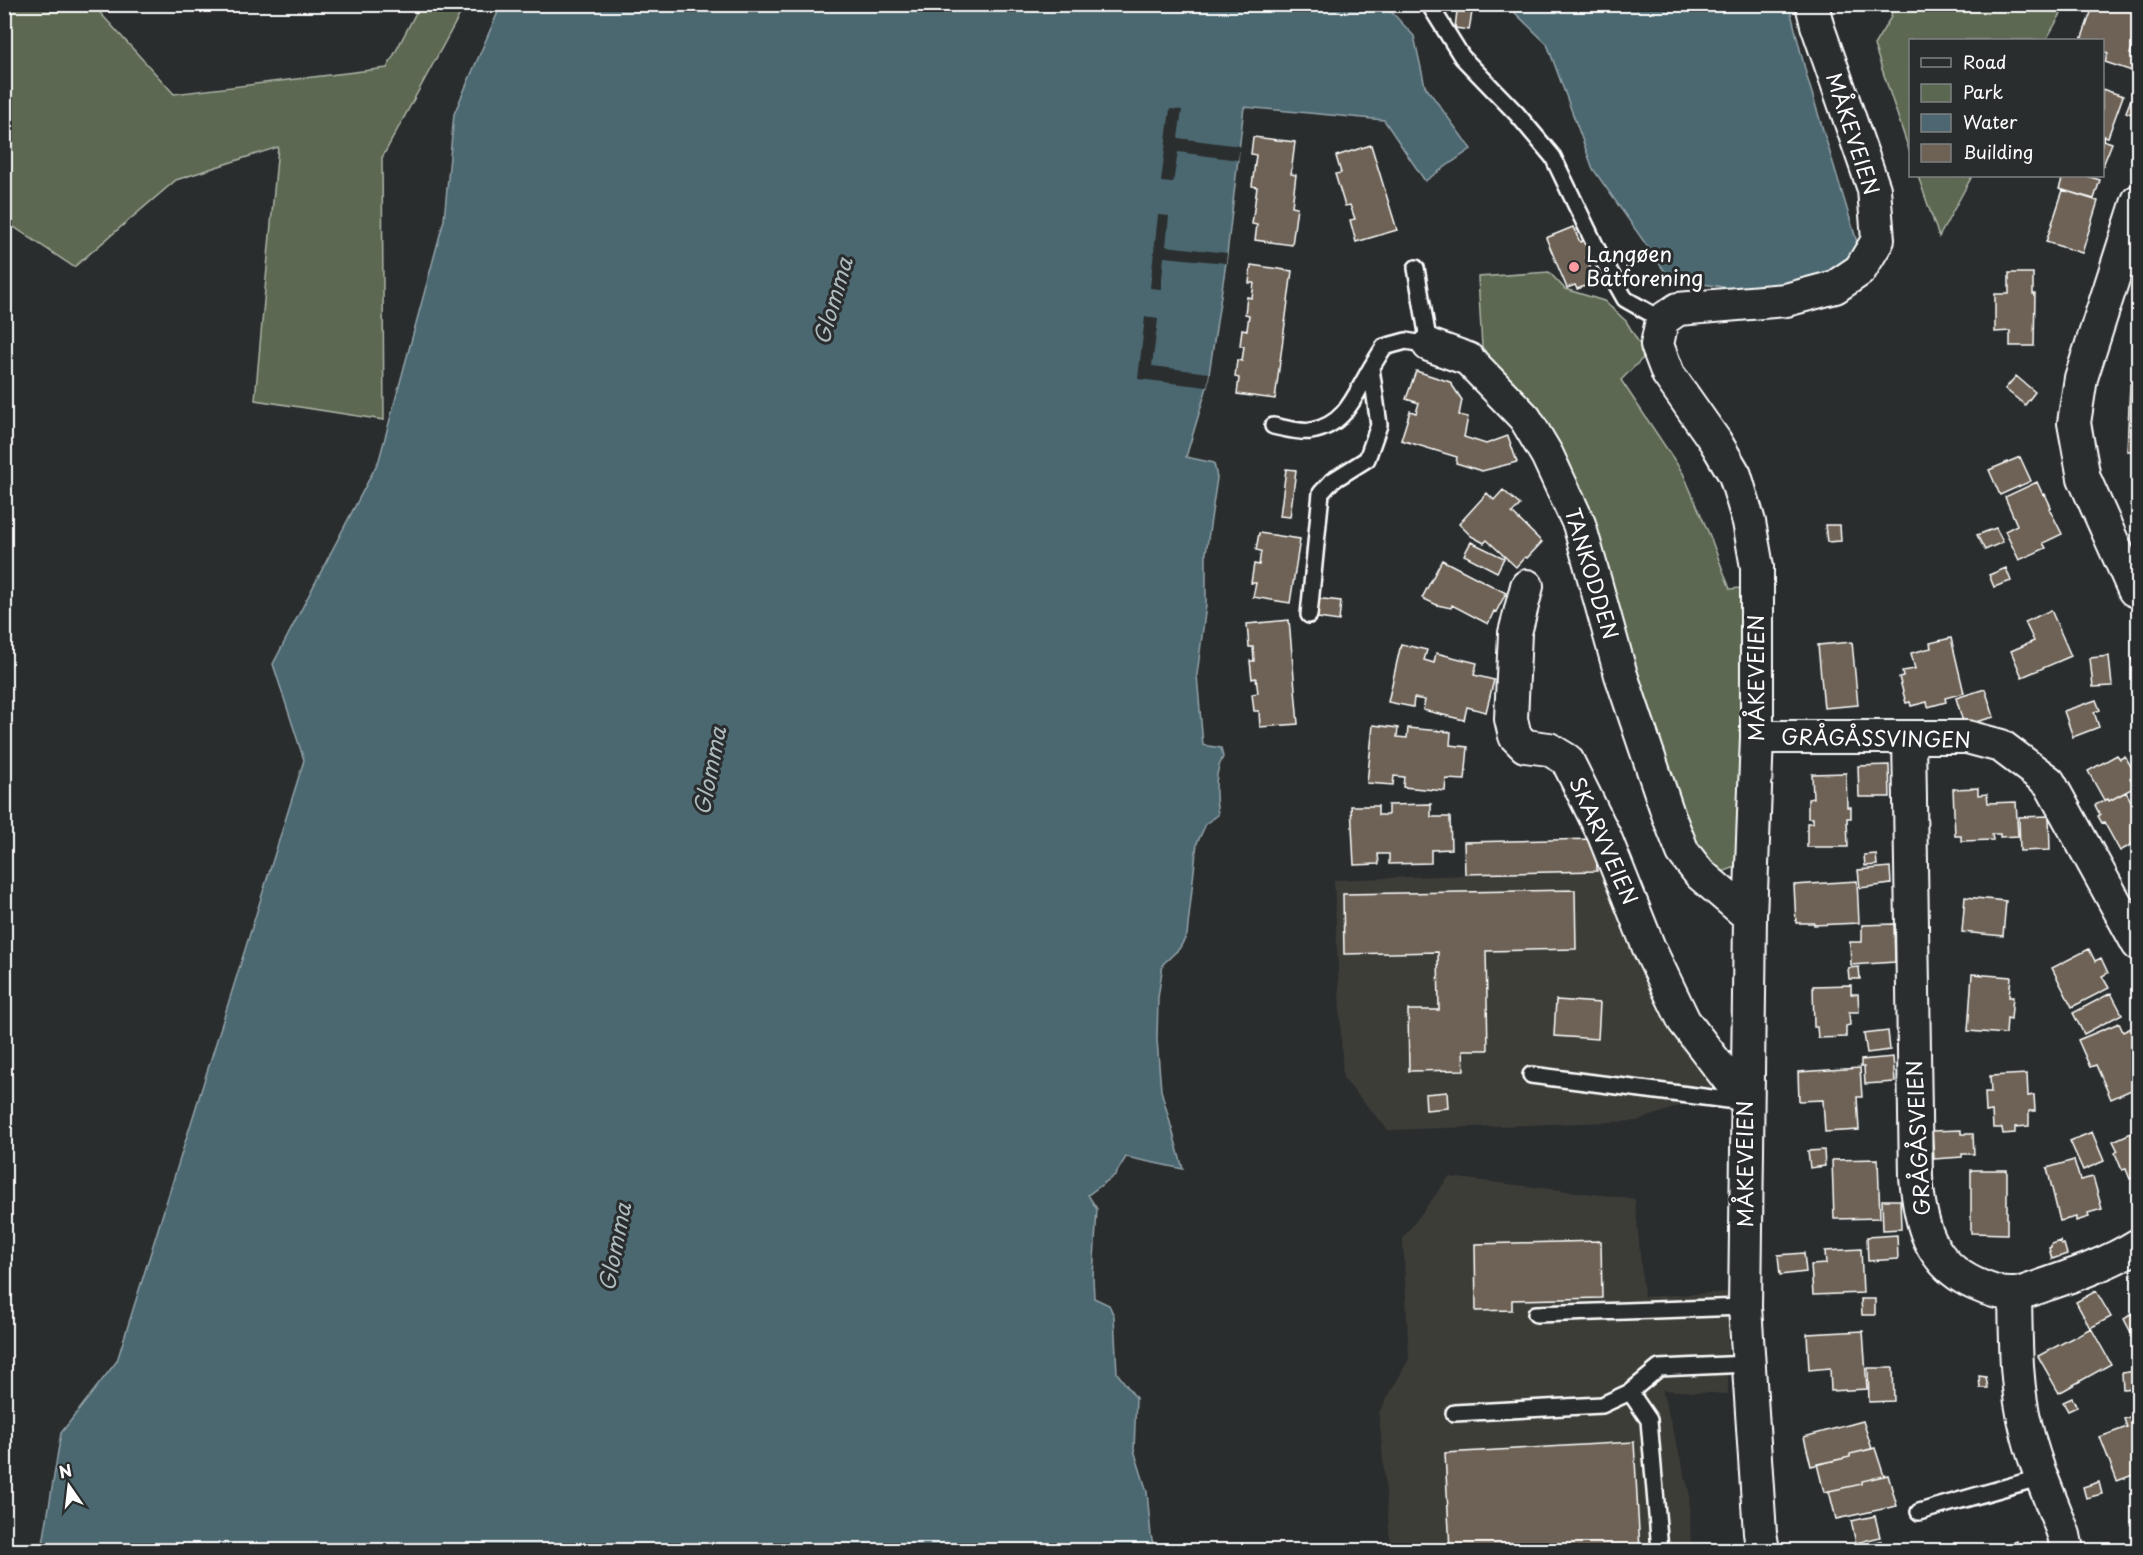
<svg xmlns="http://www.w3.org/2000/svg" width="2143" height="1555" viewBox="0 0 2143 1555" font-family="'Playpen Sans',sans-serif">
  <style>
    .built { fill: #3e3d39 }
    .green { fill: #5b6851; stroke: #adb4a8; stroke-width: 1.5 }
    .water { fill: #4c6771; stroke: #94a4aa; stroke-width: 1.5 }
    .pier { fill: #2a2d2e }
    .building { fill: #6d6254; stroke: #fff; stroke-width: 1.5 }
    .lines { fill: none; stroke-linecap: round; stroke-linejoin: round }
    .service-casing { stroke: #fff; stroke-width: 20 }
    .minor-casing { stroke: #fff; stroke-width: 36 }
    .service { stroke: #2a2d2e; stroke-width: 15 }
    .minor { stroke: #2a2d2e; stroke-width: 32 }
    .poi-dot { fill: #ff9aa2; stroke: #2a2d2e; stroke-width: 2 }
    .labels { text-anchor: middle; stroke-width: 6; stroke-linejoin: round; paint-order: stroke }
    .street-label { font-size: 21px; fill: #fff; stroke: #2a2d2e }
    .poi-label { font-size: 21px; fill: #fff; stroke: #2a2d2e; text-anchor: start }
    .water-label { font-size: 22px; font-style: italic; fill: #aebbbf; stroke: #2a2d2e }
  </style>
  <rect width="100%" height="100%" fill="#2a2d2e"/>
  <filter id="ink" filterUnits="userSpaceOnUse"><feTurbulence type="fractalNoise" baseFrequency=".0167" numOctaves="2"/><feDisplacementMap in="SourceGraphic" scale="12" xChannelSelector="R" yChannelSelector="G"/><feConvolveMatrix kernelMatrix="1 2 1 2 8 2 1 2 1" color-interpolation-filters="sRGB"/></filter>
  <g filter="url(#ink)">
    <path class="built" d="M1601,870L1677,1022L1722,1091L1637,1121L1388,1130L1343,1078L1334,880Z
      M1449,1177L1635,1199L1644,1297L1728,1292V1394L1662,1390L1689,1491L1691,1550H1391L1379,1413L1409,1359L1403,1238Z"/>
    <path class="green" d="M4,5H93L174,94L387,68L420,5H465L382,158L384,420L255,400L278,147L176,180L74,267L5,221Z
      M1893,5V4L2066,5L2046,40H1910V153L1874,45L1891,17Z
      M1918,176H1972L1939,237Z
      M1549,272L1565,289L1604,301L1626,321L1646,355L1621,380L1683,473L1710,536L1730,589L1751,587L1744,864L1714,875L1684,816L1636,674L1569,461L1482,347L1478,277Z"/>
    <path class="water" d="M501,5H1385L1414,36L1425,86L1471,149L1425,181L1384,120L1244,107L1226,263L1207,387L1186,457L1214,463L1217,478L1206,553V605L1197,675L1203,745L1221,748L1223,757C1214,773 1215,796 1218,815L1206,824L1197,843L1187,935L1179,949L1163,964L1158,998L1157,1040L1161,1090L1183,1169L1126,1157L1115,1175L1088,1195L1097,1209L1093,1277L1094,1298L1109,1305L1114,1316L1117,1373L1136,1398L1134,1450L1147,1492L1151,1536L1155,1550H42L61,1433L117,1361L304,760L273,664L379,460L444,220L454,114Z
      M1507,5H1789L1807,77L1857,242L1838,276L1752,291L1702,284L1668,276L1593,169L1547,44Z"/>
    <path class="pier" d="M1170,109L1182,110L1178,138L1240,146L1238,160L1178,152L1173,183L1161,182Z
      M1158,215L1169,216L1166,246L1227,253L1226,263L1164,257L1161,289L1150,288Z
      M1145,317L1158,319L1152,366L1209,373L1207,387L1138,379Z"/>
    <path class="building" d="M2094,4H2138V30L2130,54L2138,57V73L2105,62L2108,53L2102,51V40H2081Z
      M1457,11L1472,12L1469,30L1455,28Z
      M2102,89L2123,96L2108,137L2104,136L2103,140L2112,143L2102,168Z
      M2135,89L2138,90V116L2126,112Z
      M1253,137L1295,142L1291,174L1296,175L1292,206L1297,207L1292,245L1255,240L1257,225L1252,224L1257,187L1252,186L1256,155L1251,154Z
      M1371,145L1397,230L1356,242L1350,220L1355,219L1350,205L1345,206L1335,174L1341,173L1336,156Z
      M2063,176H2087L2100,180L2094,199L2059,189Z
      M2063,190L2098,201L2082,253L2046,242Z
      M1573,227L1580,242L1585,240L1591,254L1586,257L1594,277L1586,280L1588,285L1577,289L1575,285L1567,288L1546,238Z
      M1251,265L1292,271L1275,399L1237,394L1239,378L1235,377L1237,360L1242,361L1244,346H1240L1242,329L1247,330L1249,315L1245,314L1247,297L1252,298L1254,283H1249Z
      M2009,273H2033V294H2035L2034,346H2010V331L1995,332V294H2009Z
      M1416,371L1450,382L1462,400L1459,415L1468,417L1464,437L1486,444L1508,436L1517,462L1482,471L1456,463L1457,457L1401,440L1410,411L1416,413L1419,403L1406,399Z
      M2016,376L2035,392L2025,405L2005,389Z
      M2130,384H2138V451H2127Z
      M2020,457L2031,481L2000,495L1989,470Z
      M1286,469L1296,470L1290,517L1280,516Z
      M2037,482L2043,495L2045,494L2051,507L2049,508L2062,534L2043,543L2046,548L2019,560L2005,531L2017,525L2005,497Z
      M1503,490L1520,505L1512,513L1542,542L1527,558L1525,557L1516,567L1487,540L1484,543L1471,536L1459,524L1487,493L1494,500Z
      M1825,525H1840L1841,541L1827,542Z
      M1996,528L2003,542L1985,550L1977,535Z
      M1259,533L1300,539L1290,603L1253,597L1256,583H1251L1254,564L1259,565L1261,551L1256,550Z
      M1471,542L1504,558L1497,572L1464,555Z
      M1442,560L1506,593L1496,612L1494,611L1488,624L1452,605L1451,608L1437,605L1422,598Z
      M2006,568L2011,581L1994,587L1989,575Z
      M1314,598L1341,601L1339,621L1311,617Z
      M2051,610L2071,656L2022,677L2011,651L2034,641L2025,622Z
      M1289,620L1298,724L1260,727L1259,711H1254L1252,694L1258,693L1256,678L1252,679L1250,661H1254L1253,647H1249L1247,624Z
      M1951,638L1964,693L1945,698L1946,702L1928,707L1927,702L1911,706L1910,702L1906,703L1899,677L1903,676L1902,671L1915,669L1911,653L1931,648L1930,643Z
      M1852,642L1858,705L1824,708L1818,645Z
      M1401,644L1427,650L1424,660L1434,663L1436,653L1477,663L1474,675L1494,680L1486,712L1467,707L1464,720L1423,710L1425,700L1414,698L1413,707L1388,702Z
      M2109,656L2112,686L2093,687L2090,658Z
      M2138,656V678L2131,659Z
      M1985,689L1994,717L1964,725L1956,698Z
      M2096,700L2100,710L2094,712L2099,727L2073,737L2064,711Z
      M1373,725L1398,728L1397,737L1407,738L1408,728L1451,732L1450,745L1468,747L1465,780L1446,779L1445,791L1403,787L1404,777L1394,776L1393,785L1367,783Z
      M2117,755L2120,759L2125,756L2136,775L2130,778L2135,787L2109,801L2108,799L2104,800L2088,771Z
      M1889,765L1890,797H1859L1858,766Z
      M1846,773L1847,807H1851V818H1847L1848,847H1807V823H1813V818H1808V799L1813,798L1812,774Z
      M1978,788V795L1987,794L1988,803L2016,802L2018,836L2000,837V834H1992L1993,840L1961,841V836H1955L1953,789Z
      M2126,792L2138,814V841L2120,851L2104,822L2102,823L2098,816L2100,815L2095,805L2108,799L2109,801Z
      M1431,804V817H1450L1451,849L1431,850V863L1389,864V854H1378L1379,864L1354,865L1351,806H1378V815H1388V805Z
      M2049,816L2050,850L2020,851L2019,817Z
      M1596,839L1597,871L1465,874L1464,842Z
      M1876,854L1877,865L1865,866L1864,855Z
      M1890,867L1891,884L1860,888L1858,870Z
      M1857,881L1859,923L1814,925V923H1796L1794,885Z
      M1575,890L1576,949L1486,951L1488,1050H1463L1464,1070L1409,1071L1408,1010H1439L1438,952L1344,954L1343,894Z
      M1965,897L2006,901L2003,936L1962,932Z
      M1894,924L1895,962L1851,965L1850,942H1862V925Z
      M2089,949L2095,961L2101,958L2108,973L2102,976L2109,988L2072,1007L2052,968Z
      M1859,967L1860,979H1849L1848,968Z
      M1972,974L2011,977L2009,997H2013L2011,1019L2007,1018L2006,1034L1968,1031Z
      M1851,985V994H1858L1859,1012H1849L1850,1025L1846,1026V1037L1818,1038L1817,1027H1814L1813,986Z
      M2111,993L2122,1014L2084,1034L2073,1013Z
      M1556,1000L1600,1003L1598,1039L1554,1036Z
      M2119,1023L2123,1032L2137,1025L2138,1028V1046L2131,1049L2138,1067V1087L2111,1099L2096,1065L2090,1067L2078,1040Z
      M1888,1031L1890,1050L1867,1053L1864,1034Z
      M1893,1057L1895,1082L1865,1084L1864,1067H1861V1060Z
      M1860,1068L1862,1097H1857L1859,1130L1825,1132L1823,1100L1799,1101L1798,1072Z
      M2027,1074L2028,1096L2034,1095L2035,1111H2029V1126L2015,1127V1133L2003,1134L2002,1128H1993L1992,1111L1986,1112L1985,1092H1991L1990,1076Z
      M1447,1092L1448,1108L1426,1110L1425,1094Z
      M1961,1130V1134H1973L1974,1154H1962V1157L1934,1159L1932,1131Z
      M2138,1130V1175L2130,1179L2126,1169L2122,1170L2115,1153L2118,1151L2113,1141Z
      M2092,1132L2104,1161L2083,1170L2070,1141Z
      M1824,1150L1825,1166L1810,1168L1808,1151Z
      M1878,1159L1880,1218L1834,1219L1832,1160Z
      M2074,1160L2080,1180L2093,1177L2102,1209L2088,1213L2089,1217L2076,1221V1217L2060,1221L2047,1168Z
      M1971,1170H2007V1234L1971,1233Z
      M1882,1200H1900L1901,1229L1883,1230Z
      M1897,1235L1898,1259L1868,1261L1867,1237Z
      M1601,1241L1602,1298L1512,1300V1310L1476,1311L1475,1244Z
      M2060,1241L2061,1245L2064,1244L2067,1254L2052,1259L2049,1248L2051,1247V1244Z
      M1861,1249L1863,1293L1813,1295L1811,1265L1826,1264L1825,1251Z
      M1804,1253L1806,1272L1780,1275L1778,1255Z
      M2096,1291L2111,1317L2090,1328L2076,1302Z
      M1861,1299H1875V1315H1862Z
      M2138,1310V1346L2124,1319Z
      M2091,1328L2111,1364L2059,1393L2038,1356Z
      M1863,1331L1867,1389L1831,1391L1830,1368L1809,1370L1807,1334Z
      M1868,1368H1893L1894,1401L1869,1402Z
      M2136,1371L2137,1388L2123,1389L2122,1373Z
      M1979,1376L1986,1377L1988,1388H1980Z
      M2072,1398L2077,1407L2068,1411L2063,1402Z
      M2138,1414V1473L2117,1481L2100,1437L2127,1427L2124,1419Z
      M1863,1421L1872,1449L1850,1454V1457L1811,1466L1804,1437Z
      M1634,1442L1640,1550H1450L1445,1453Z
      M1875,1448L1884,1476L1862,1481V1484L1824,1492L1817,1464L1850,1457V1454Z
      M1888,1475L1897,1506L1836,1519L1829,1491L1862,1484V1481Z
      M2099,1482L2102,1494L2086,1498L2083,1487Z
      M1875,1516L1880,1537L1856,1543L1851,1521Z
      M1881,1541L1884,1550H1844Z
      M2017,1541L2019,1550H2007L2005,1544Z"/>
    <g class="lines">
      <defs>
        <path id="service" d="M1429,4L1462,57L1517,114L1553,157L1598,251L1625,299L1662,320
          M1273,426C1284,428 1300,433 1311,431C1346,425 1355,395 1371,368
          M1309,615L1321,493L1332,481L1367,459L1379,425L1371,368L1384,347L1406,341L1429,345L1416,268
          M1531,1075L1743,1102
          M1536,1314L1745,1307
          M1630,1392L1649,1420L1660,1550
          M1454,1413L1602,1405L1630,1392L1659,1368L1748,1364
          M1919,1512L2042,1477"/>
        <path id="minor" d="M1429,345L1468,359L1525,418L1547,455L1579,524L1621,675L1669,817L1683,852L1700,874L1750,917
          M1527,586L1515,633L1511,719L1515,736L1525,746L1549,749L1567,760L1604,835L1649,948L1684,1021L1746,1102
          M2134,590L2084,478L2074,423L2081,378L2138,201
          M1757,737H1967L2001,746L2049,782L2138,944
          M1909,737L1916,1177C1920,1224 1929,1263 1975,1284C1986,1289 2001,1295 2014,1294C2021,1294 2030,1290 2036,1288C2071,1276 2108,1264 2138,1245
          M2015,1295C2016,1338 2015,1384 2026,1427C2034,1464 2051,1499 2064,1535L2067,1550
          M1763,1550L1760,1533L1745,1307L1750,917L1757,737V567L1749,522L1735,475L1715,441L1668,374L1657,345L1662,320L1678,309L1786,300L1835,287L1860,270L1878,240L1874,189L1817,25L1812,4"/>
      </defs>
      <use href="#service" class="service-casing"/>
      <use href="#minor" class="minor-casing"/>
      <use href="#service" class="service"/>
      <use href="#minor" class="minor"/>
    </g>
  </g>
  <circle class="poi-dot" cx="1574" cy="267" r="6"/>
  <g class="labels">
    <g class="street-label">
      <text transform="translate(1852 134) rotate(72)" y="7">MÅKEVEIEN</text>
      <text transform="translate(1591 574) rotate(73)" y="7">TANKODDEN</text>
      <text transform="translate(1757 678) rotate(-90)" y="7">MÅKEVEIEN</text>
      <text transform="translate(1876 739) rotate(1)" y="7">GRÅGÅSSVINGEN</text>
      <text transform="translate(1603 841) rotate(66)" y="7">SKARVVEIEN</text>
      <text transform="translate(1919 1138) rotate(-93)" y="7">GRÅGÅSVEIEN</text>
      <text transform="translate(1746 1164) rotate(-90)" y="7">MÅKEVEIEN</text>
    </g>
    <g class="poi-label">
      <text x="1586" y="262">Langøen<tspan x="1586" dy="24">Båtforening</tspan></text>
    </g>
    <g class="water-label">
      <text transform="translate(833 301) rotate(-74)" y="8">Glomma</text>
      <text transform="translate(710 771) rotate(-79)" y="8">Glomma</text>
      <text transform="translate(615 1247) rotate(-79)" y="8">Glomma</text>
    </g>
  </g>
  <rect width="2143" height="1555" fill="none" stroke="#2a2d2e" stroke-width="24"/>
  <rect x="12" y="12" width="2119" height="1531" fill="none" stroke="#fff" stroke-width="2" filter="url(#ink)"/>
  <rect x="1909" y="39" width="195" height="138" fill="#2a2d2e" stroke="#7f8182" stroke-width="1.5"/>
  <rect x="1921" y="58" width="30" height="9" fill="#2a2d2e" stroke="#7f8182" stroke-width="1.5"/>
  <text x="1963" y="69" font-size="18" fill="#ffffff">Road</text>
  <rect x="1921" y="84" width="30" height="18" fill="#5b6851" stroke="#7f8182" stroke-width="1.5"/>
  <text x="1963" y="99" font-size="18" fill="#ffffff">Park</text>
  <rect x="1921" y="114" width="30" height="18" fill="#4c6771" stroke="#7f8182" stroke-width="1.5"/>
  <text x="1963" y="129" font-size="18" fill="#ffffff">Water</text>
  <rect x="1921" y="144" width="30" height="18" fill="#6d6254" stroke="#7f8182" stroke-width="1.5"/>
  <text x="1963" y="159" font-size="18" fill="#ffffff">Building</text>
  <g transform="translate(69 1486) rotate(346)" stroke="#2a2d2e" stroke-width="4.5" paint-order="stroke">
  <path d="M0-4.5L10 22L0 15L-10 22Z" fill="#ffffff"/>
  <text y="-9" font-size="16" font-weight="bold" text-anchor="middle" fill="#ffffff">N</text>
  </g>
</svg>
